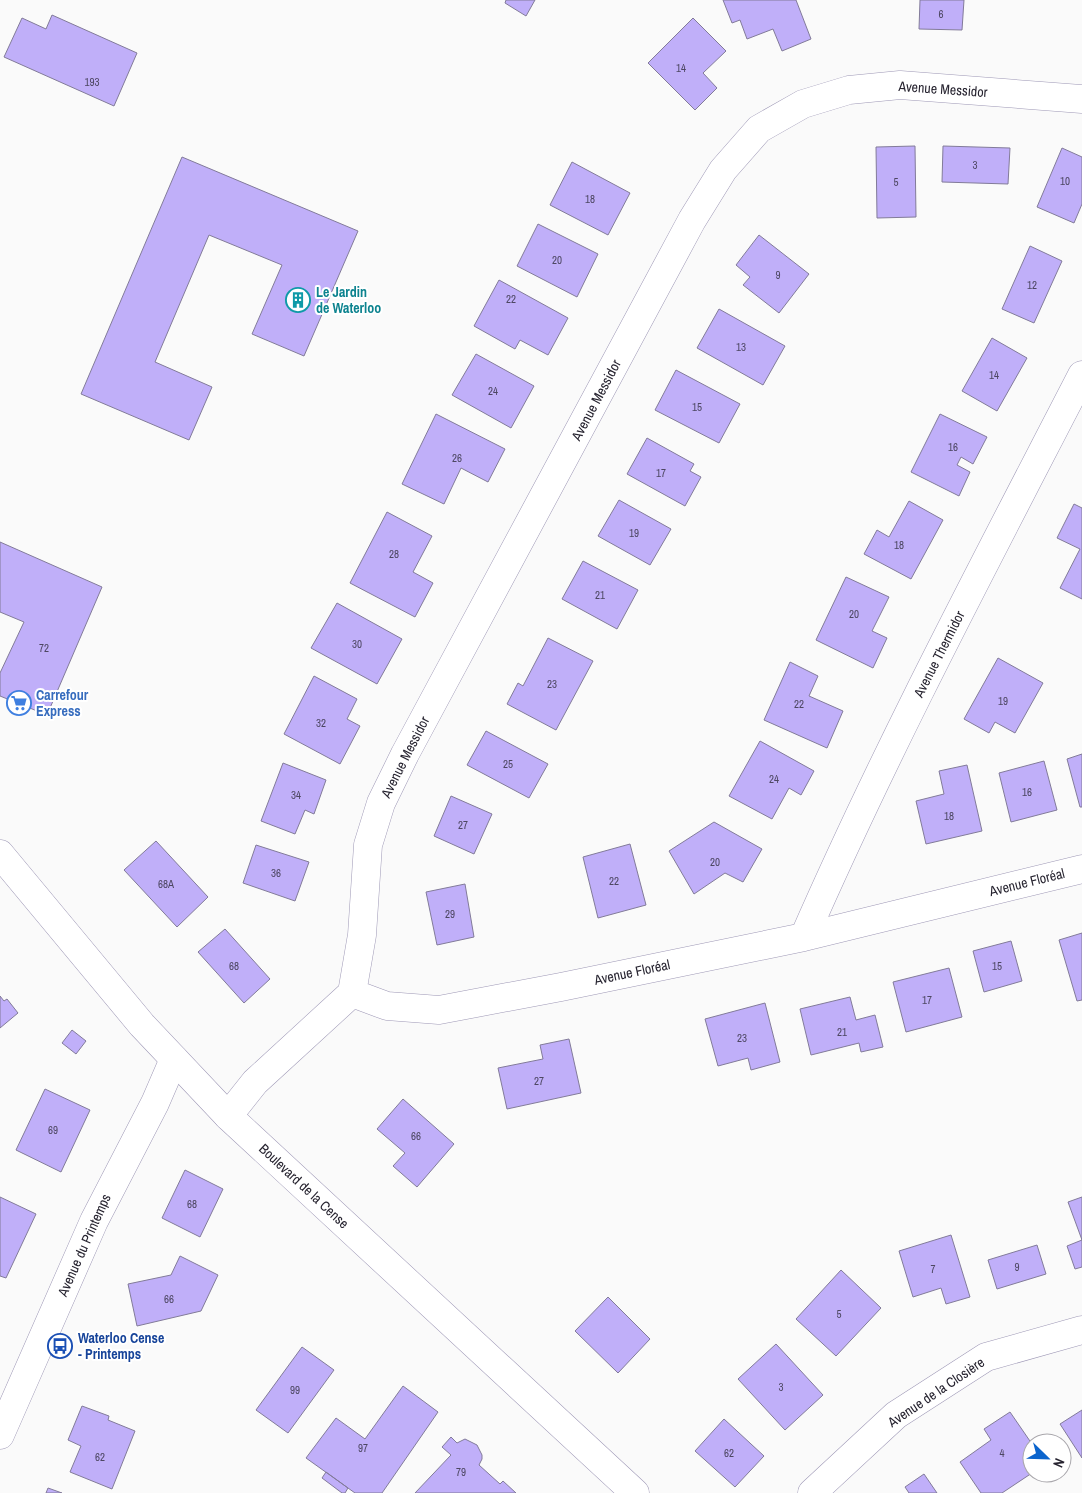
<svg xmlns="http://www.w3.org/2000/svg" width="1082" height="1493" viewBox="0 0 1082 1493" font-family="'Archivo Narrow',sans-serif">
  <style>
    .building { fill: #c0aff9; stroke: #827b99 }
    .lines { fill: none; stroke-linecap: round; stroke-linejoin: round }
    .minor-casing { stroke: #9e98b6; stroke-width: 29 }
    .secondary-casing { stroke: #9e98b6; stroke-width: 29 }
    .minor { stroke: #fff; stroke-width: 28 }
    .secondary { stroke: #fff; stroke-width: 28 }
    .labels { text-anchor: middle; stroke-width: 4; stroke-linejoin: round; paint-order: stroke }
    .number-label { font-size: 11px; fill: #4d4762 }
    .street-label { font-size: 14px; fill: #272430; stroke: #fff }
    .culture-label { font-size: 14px; font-weight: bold; fill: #0d838f; stroke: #fff; text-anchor: start }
    .shop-label { font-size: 14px; font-weight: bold; fill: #366cbe; stroke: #fff; text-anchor: start }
    .transit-label { font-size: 14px; font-weight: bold; fill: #164399; stroke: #fff; text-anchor: start }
  </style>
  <rect width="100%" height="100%" fill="#fafafa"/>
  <path class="building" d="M506,0H535L526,16L505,3Z
    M723,0H796L811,39L782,51L773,29L747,39L740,20L732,23Z
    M920,0H964L962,30L919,29Z
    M52,15L137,53L114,106L4,57L22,18L46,29Z
    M693,18L726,51L703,73L717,88L695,110L648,63Z
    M915,146L916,217L877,218L876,147Z
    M943,146L1010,148L1008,184L942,182Z
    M1062,148L1082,157V204L1074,223L1037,207Z
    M182,157L358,231L304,356L252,334L282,265L209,235L155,362L212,387L189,440L81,394Z
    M572,162L630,193L608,235L550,205Z
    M538,224L598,254L577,297L517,266Z
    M759,235L809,274L779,313L743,285L750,277L736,265Z
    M1030,246L1062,261L1034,323L1002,309Z
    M499,280L568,318L548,355L520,340L515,349L474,326Z
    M719,309L785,346L763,385L697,348Z
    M992,338L1027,358L997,411L962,391Z
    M476,354L534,386L511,428L452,395Z
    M676,370L740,404L719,443L655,410Z
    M436,414L505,449L488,482L461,468L444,504L402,484Z
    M940,414L987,437L973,464L961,457L957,465L970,472L959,496L911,472Z
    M647,438L694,464L690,471L701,477L685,506L627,474Z
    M619,500L671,529L650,565L598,536Z
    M909,501L943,520L911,579L864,554L877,530L889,537Z
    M1074,504L1082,508V599L1060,588L1080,549L1057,538Z
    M387,512L432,536L413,572L433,583L415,617L350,583Z
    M0,542L102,587L47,715L0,696V673L24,622L0,612Z
    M583,561L638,590L617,629L562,599Z
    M846,577L889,597L872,631L887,638L873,668L816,640Z
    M337,603L402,639L377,684L311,648Z
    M548,638L593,661L556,730L507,704L518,683L523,686Z
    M998,658L1043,683L1015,733L995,722L989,733L964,719Z
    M790,662L818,676L809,696L843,711L827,748L764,720Z
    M314,676L357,699L347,719L360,726L340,764L284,734Z
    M486,731L548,764L529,798L467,765Z
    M760,741L814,771L801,795L789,788L772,819L729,796Z
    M1082,754V807H1080L1067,759Z
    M1044,761L1057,810L1011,822L999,773Z
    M283,763L326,780L314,814L305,810L295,834L261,821Z
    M967,765L982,831L926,844L916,801L944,794L939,771Z
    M451,796L492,814L474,854L434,836Z
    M714,822L762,849L743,882L725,873L694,894L669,851Z
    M156,841L208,897L177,927L124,870Z
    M630,844L646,905L598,918L583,857Z
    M256,845L309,862L295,901L243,883Z
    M465,884L474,937L437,945L426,892Z
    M225,929L270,979L244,1003L198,952Z
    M1082,933V1000L1077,1001L1059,940Z
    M1011,941L1022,981L984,992L973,951Z
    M949,968L962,1017L906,1032L893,982Z
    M0,996L4,1001L7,999L18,1013L0,1028Z
    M850,997L856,1020L875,1015L883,1047L861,1052L859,1043L811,1055L800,1009Z
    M765,1003L780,1062L751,1070L748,1058L718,1066L705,1019Z
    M72,1030L86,1041L76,1054L62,1043Z
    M569,1039L581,1093L507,1109L498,1068L543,1059L540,1045Z
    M45,1089L90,1110L61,1172L16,1150Z
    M403,1099L454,1144L417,1187L393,1166L405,1153L377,1129Z
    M185,1170L223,1189L200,1237L162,1218Z
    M0,1197L36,1214L6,1278L0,1276Z
    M1082,1197V1267L1075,1269L1067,1246L1082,1240L1068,1202Z
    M951,1235L970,1297L946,1304L941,1288L913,1297L899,1251Z
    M1037,1245L1046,1274L997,1289L988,1260Z
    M180,1256L218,1275L201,1311L137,1326L128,1284L171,1275Z
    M841,1270L881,1308L836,1356L796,1319Z
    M608,1297L650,1339L618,1373L575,1331Z
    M776,1344L823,1395L785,1430L738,1379Z
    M302,1347L334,1370L288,1433L256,1410Z
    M403,1386L438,1412L382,1493H355L306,1458L336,1418L365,1439Z
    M82,1406L109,1416L108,1420L135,1431L112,1489L70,1472L81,1446L68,1440Z
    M1082,1410V1458L1060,1424Z
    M1010,1412L1032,1444V1473L1002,1493H981L960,1462L991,1440L984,1429Z
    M724,1419L764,1456L735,1487L695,1451Z
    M451,1437L457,1443L465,1439L477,1445L482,1455V1459L479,1465L500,1484L503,1481L516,1493H415L451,1455L442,1447Z
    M326,1472L348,1488L345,1493H342L322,1478Z
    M924,1474L937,1493H909L905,1487Z
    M48,1488L62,1493H46Z"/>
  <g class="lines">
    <defs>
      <path id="minor" d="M804,937C888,745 986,561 1082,375
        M352,993L362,935L368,845L381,803L405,754L692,220L723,170L759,129L803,104L849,90L900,85L1082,99
        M228,1116L255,1082L352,993L387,1006L439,1010L561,987L804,937L1082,869
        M0,1435L94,1221L155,1103L174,1059
        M812,1493L896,1415L986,1357L1082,1330"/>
      <path id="secondary" d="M0,854L142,1025L228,1116L635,1493"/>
    </defs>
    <use href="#minor" class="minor-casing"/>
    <use href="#secondary" class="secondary-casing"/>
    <use href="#minor" class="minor"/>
    <use href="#secondary" class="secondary"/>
  </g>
  <defs>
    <symbol id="building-ring" viewBox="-11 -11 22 22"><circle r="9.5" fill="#fff" stroke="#0f9aa8" stroke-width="1.5"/><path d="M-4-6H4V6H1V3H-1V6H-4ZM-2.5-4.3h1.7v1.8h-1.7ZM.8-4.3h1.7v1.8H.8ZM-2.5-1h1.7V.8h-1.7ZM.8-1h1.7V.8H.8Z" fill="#0f9aa8"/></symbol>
    <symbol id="supermarket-ring" viewBox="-11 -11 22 22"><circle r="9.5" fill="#fff" stroke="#3f7fe0" stroke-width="1.5"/><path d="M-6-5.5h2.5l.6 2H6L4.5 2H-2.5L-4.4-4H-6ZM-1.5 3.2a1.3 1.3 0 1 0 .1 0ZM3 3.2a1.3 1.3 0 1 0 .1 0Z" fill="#3f7fe0"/></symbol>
    <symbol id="bus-ring" viewBox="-11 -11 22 22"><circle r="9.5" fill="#fff" stroke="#1a4fb4" stroke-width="1.5"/><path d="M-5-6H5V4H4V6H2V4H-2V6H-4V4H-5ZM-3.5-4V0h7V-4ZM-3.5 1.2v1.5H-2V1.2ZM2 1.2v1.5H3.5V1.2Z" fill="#1a4fb4"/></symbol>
  </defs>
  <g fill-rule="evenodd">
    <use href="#building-ring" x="284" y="286" width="28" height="28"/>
    <use href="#supermarket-ring" x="5" y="689" width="28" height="28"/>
    <use href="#bus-ring" x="46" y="1332" width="28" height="28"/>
  </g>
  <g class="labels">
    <g class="number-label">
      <text x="941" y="18">6</text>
      <text x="681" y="72">14</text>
      <text x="92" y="86">193</text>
      <text x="975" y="169">3</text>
      <text x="1065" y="185">10</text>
      <text x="896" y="186">5</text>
      <text x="590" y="203">18</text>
      <text x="557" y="264">20</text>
      <text x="778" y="279">9</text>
      <text x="1032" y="289">12</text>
      <text x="511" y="303">22</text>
      <text x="741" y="351">13</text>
      <text x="994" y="379">14</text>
      <text x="493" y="395">24</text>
      <text x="697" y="411">15</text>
      <text x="953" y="451">16</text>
      <text x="457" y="462">26</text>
      <text x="661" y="477">17</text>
      <text x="634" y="537">19</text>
      <text x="899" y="549">18</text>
      <text x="394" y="558">28</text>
      <text x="600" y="599">21</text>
      <text x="854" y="618">20</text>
      <text x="357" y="648">30</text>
      <text x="44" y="652">72</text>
      <text x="552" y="688">23</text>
      <text x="1003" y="705">19</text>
      <text x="799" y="708">22</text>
      <text x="321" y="727">32</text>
      <text x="508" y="768">25</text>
      <text x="774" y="783">24</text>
      <text x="1027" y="796">16</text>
      <text x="296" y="799">34</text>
      <text x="949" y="820">18</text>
      <text x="463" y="829">27</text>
      <text x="715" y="866">20</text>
      <text x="276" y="877">36</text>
      <text x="614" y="885">22</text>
      <text x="166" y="888">68A</text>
      <text x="450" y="918">29</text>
      <text x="234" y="970">68</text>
      <text x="997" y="970">15</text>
      <text x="927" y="1004">17</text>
      <text x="842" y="1036">21</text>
      <text x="742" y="1042">23</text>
      <text x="539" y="1085">27</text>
      <text x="53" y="1134">69</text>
      <text x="416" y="1140">66</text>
      <text x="192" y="1208">68</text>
      <text x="1017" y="1271">9</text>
      <text x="933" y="1273">7</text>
      <text x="169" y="1303">66</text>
      <text x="839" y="1318">5</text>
      <text x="781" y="1391">3</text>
      <text x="295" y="1394">99</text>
      <text x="363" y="1452">97</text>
      <text x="729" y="1457">62</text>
      <text x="1002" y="1457">4</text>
      <text x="100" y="1461">62</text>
      <text x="461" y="1476">79</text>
    </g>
    <g class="street-label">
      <text transform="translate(943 89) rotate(4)" y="5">Avenue Messidor</text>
      <text transform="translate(596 400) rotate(-62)" y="5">Avenue Messidor</text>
      <text transform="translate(939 654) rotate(-63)" y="5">Avenue Thermidor</text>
      <text transform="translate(405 757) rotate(-63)" y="5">Avenue Messidor</text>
      <text transform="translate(1027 882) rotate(-14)" y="5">Avenue Floréal</text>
      <text transform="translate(632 972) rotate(-12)" y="5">Avenue Floréal</text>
      <text transform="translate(304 1186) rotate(43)" y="5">Boulevard de la Cense</text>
      <text transform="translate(84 1245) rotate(-66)" y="5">Avenue du Printemps</text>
      <text transform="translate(936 1392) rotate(-34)" y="5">Avenue de la Closière</text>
    </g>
    <g class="culture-label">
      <text x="316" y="297">Le Jardin<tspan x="316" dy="16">de Waterloo</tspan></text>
    </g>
    <g class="shop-label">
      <text x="36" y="700">Carrefour<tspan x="36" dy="16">Express</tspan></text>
    </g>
    <g class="transit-label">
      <text x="78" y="1343">Waterloo Cense<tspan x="78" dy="16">- Printemps</tspan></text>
    </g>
  </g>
  <g transform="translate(1047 1458) rotate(113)"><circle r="24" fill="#ffffff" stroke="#a9a7ac"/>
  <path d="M0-4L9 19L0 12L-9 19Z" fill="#0b64cd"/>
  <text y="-8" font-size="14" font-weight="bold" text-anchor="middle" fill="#272430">N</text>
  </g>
</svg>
